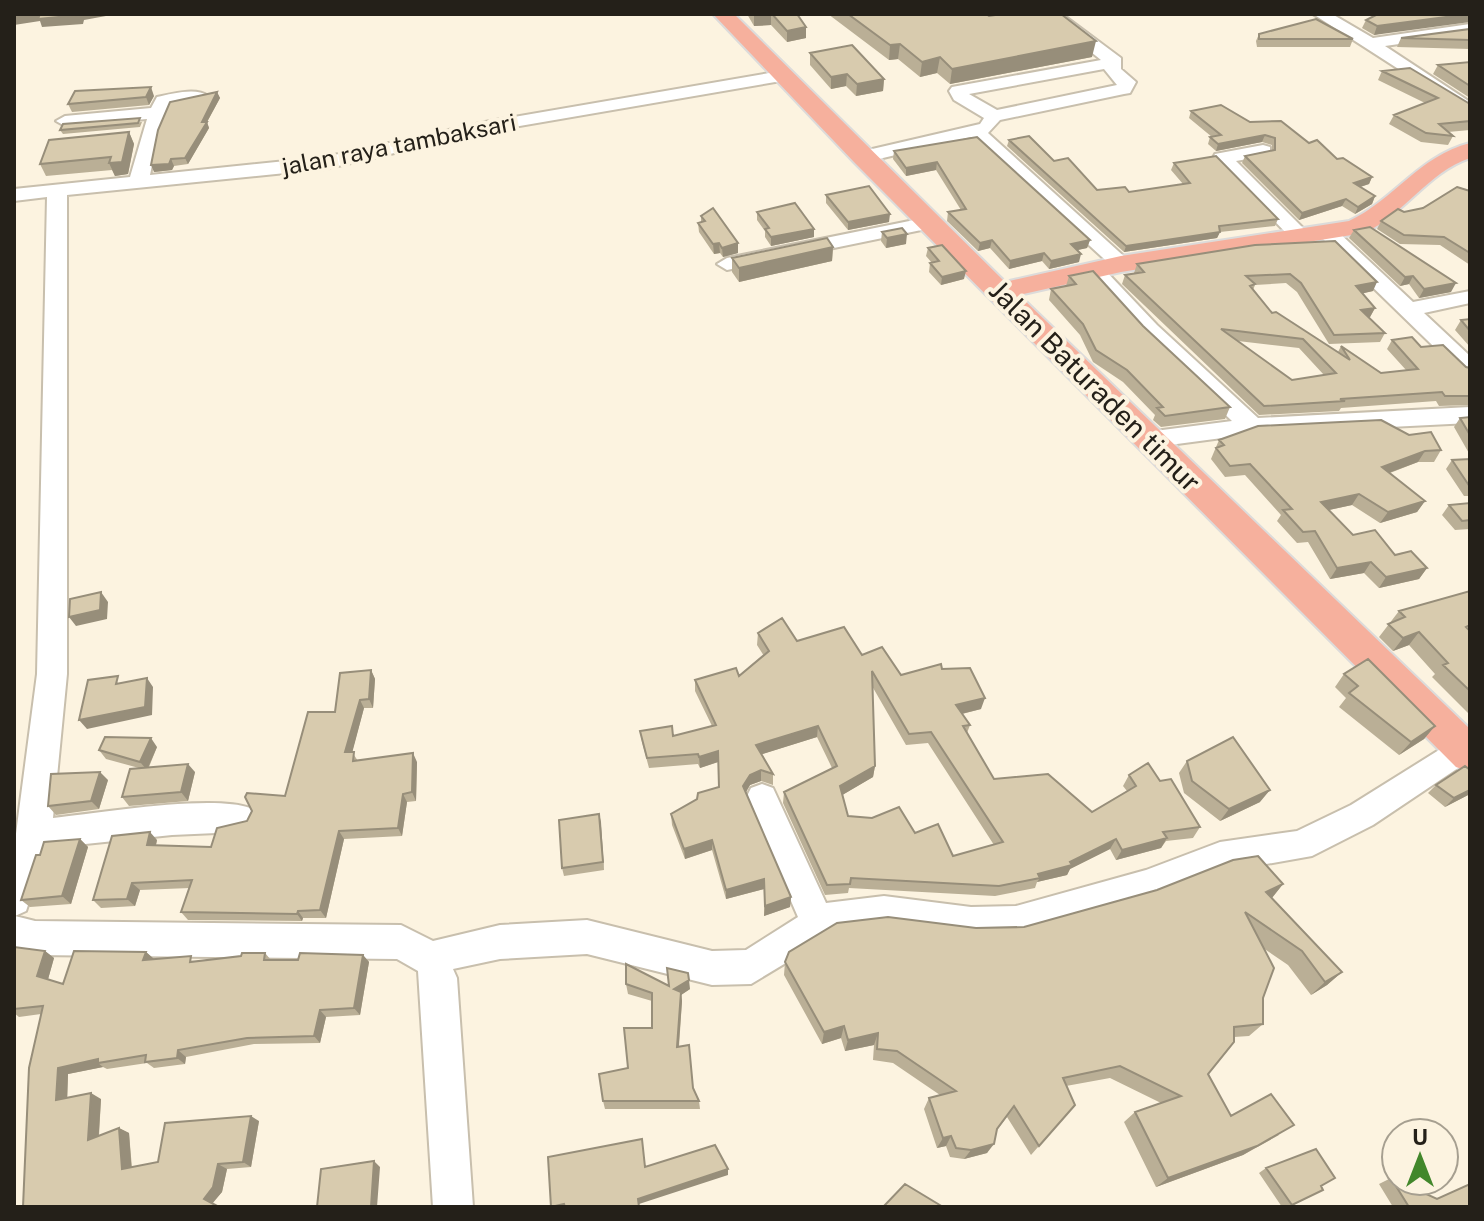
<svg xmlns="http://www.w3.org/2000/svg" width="1484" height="1221" viewBox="0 0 1484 1221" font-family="'Public Sans',sans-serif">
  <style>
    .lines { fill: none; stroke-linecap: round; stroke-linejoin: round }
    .minor-casing { stroke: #c8bfad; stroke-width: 4 }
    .major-casing { stroke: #dcdbda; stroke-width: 4 }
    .minor { fill: #fff; fill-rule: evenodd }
    .major { fill: #f6b09d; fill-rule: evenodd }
    .wall { fill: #baaf96; fill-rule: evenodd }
    .shaded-wall { fill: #978e7a }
    .building { fill: #d8cbae; stroke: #978e7a; stroke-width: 2; fill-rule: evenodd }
    .labels { text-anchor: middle; stroke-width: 8; stroke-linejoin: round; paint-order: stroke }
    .far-street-label { font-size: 24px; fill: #242019; stroke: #fcf3e0 }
    .street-label { font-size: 28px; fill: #242019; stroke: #fcf3e0 }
  </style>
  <rect width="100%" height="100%" fill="#fcf3e0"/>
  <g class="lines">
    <defs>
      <path id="minor" d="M1044,14H1062L1121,58V69L1136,82L1130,93L1124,94L1000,120L988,133L1128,260L1131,264L1128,268H1114L971,137L862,163L853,157L855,153L980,124L984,118L954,100L949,91L952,87L1101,60ZM1104,69L1117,85L997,110L969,94Z
        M1313,14H1332L1373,38L1470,24V34L1385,46L1470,102V115Z
        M781,71L787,72V80L490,131L325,169L67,195V674L53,818C98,813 213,794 250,808L255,818L250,828L239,832L172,835L47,848L26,911L15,916L35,921L401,925L433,941L500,925L587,920L712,951L746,950L798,917L746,798L751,788L762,784L773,788L826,903L884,896L971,907L1016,906L1146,870L1220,842L1297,831L1351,805L1463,735L1470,737V760L1373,825L1312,856L1221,872L1146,902L1016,938L971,939L884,928L834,934L751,984L712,985L587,954L500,959L453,969L457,978L473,1207H433L418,971L397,959L35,955L14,949V849L37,674L47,197L14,201V189L130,177L147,119L65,126L56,121L65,116L151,108L157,97C172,94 196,87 208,96L199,101L170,105L158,135L150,175L325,157L490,121Z
        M1263,145L1270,147V155L1236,161L1308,233L1311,237L1308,241H1294L1213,158L1215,154Z
        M929,217L936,219L939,223L936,227L727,270L717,264L727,258Z
        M1328,227L1335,229L1413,302L1470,291V303L1424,313L1470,356V376L1462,374L1321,237L1318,233L1321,229Z
        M1094,264L1101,266L1157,325L1258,418L1470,407V423L1252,434L1147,448L1138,446L1135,440L1138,434L1147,432L1232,421L1141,335L1087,274L1084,270Z"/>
      <path id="major" d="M713,14H734L1005,282L1121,256L1349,221C1394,200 1419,156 1470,143V158C1428,172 1404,215 1364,233L1121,272L1019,295L1470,729V772L1456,767L854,162Z"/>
    </defs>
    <use href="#minor" class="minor-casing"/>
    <use href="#major" class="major-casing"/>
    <use href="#minor" class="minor"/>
    <use href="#major" class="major"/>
  </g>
  <path class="wall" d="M747,14H797L806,38L787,42L771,25L754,26Z
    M828,14H986L989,16L1092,57L950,84L937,73L920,77L898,59L889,60Z
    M1375,14H1470L1374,35L1362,28L1366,20L1376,15Z
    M1470,29V49L1397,47L1401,38Z
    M1259,34L1353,39L1350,47H1257L1256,41Z
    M810,53L884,79L883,91L856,96L846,86L831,89L810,65Z
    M1470,62V98L1433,74L1438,65Z
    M1382,71L1470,104V130L1448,132L1453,136L1448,145L1421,142L1389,124L1394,115L1425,103L1378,80Z
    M217,92L220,98L207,122L209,128L188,164L174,166L172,170L154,172Z
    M154,96L149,105L72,112L68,104Z
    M1191,111L1250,122L1309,143L1372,177L1369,184L1360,187L1375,196L1372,204L1355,214L1342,206L1299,220L1242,163L1245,156L1272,150V145L1262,142L1216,151L1208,144L1210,137H1212L1189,118Z
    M142,122L140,127L63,134L60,130Z
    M129,132L134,144L128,174L115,176L112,170L46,176L40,164Z
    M977,137L1090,240L1087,248L1077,250L1079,262L1049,269L1042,261L1009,269L990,248L978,251L947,221L948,212L961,210L936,170L906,176L893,159L894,151Z
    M1009,140L1097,190L1129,192L1183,184L1171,170L1174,163L1278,219L1275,226L1220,232L1217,238L1124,252L1007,146Z
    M1470,191V265L1440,245L1400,244L1377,229L1381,221L1423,208Z
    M826,195L889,222L848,230L826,203Z
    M757,212L814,237L771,246L765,237V231L757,220Z
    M701,216L738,253L723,257L720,253L714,254L699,232L698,223L701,222Z
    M1354,230L1451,292L1419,298L1409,284L1400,286L1349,238Z
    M882,232L906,244L886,248L881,241Z
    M1255,245L1373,291L1363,293L1375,308L1370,317H1368L1385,333L1380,342L1329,344L1297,292L1286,283L1255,285L1253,290L1272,313L1338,352L1341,346L1381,373L1406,370L1387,349L1392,340L1421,347L1470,368V405L1439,406L1436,401L1341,408L1339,411L1259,415L1122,284L1125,275L1134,273L1137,264ZM1238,341L1299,348L1324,375L1292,380Z
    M833,247L832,261L739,282L732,272V258Z
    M928,248L964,279L941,285L929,272L930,263H932L926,256Z
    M1069,276L1143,326L1230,407L1225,419L1161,427L1153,420L1155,415L1123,382L1093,362L1080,335L1049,300L1051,289L1066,286Z
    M1470,319V352L1468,350L1470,347L1455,330L1461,320Z
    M1470,417V455L1454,427L1460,418Z
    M1409,435L1441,450L1434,462H1418L1390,473L1425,501L1417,512L1380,523L1352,505L1329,510L1353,535L1427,568L1419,579L1379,588L1364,573L1330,579L1308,542L1297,543L1277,521L1281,515L1245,475L1225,477L1211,459L1219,440Z
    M1470,459V496H1464L1446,469L1452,460Z
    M1470,503V529L1455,530L1442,515L1449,505Z
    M1470,591V713H1468L1432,677L1435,674L1409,645L1393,651L1379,637L1399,611Z
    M758,633L797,641L862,655L901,675L942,669L981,709L962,714L970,725L967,733L994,779L1092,812L1127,791L1123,786L1129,775L1160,781L1200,827L1193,838L1166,841L1161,848L1116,860L1110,849L1070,869L1067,875L1037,882L1035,888L995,896L849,888L848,893L825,895L783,803L784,792L832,768L817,737L762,754L773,774V785L761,781L750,785L746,792L791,897L790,907L764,916V889L726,899L712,850L685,859L672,825L671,814L719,787L718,762L700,768L698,764L649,768L642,742L640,731L673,736L712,726L695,691V680L739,676L764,656L757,645ZM872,686L906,745L928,743L994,845L953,856L915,833L872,818L848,816L842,795L873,777L875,766Z
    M371,670L375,679L373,708H364L352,752L358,761L417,762L416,801L407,802L402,836L344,839L326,918H303L302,921L188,920L181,912L190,888L140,890L135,906L101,908L93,900L157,840L156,845L211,847L285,796L335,712Z
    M1344,674L1435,726L1424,739L1399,755L1339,707L1346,698L1335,687Z
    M157,747L149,767L195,772L188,801L129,806L122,797L139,768L106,759L99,750Z
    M1187,761L1260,802L1220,821L1184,793L1179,773Z
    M1470,770V794L1445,807L1428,793L1436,785Z
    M108,780L99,809L56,815L48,806Z
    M599,814L604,870L564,876L562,868Z
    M80,839L88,847L71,904L30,907L21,900Z
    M1283,884L1272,898L1342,972L1327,985L1311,995L1288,965L1263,948V1024L1249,1036L1234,1037L1208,1074L1231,1116L1279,1135L1243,1155L1156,1187L1124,1122L1135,1112L1161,1103L1110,1078L1066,1086L1075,1105L1031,1155L1007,1117L997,1130L987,1153L964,1159L950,1157L946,1146L937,1148L924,1109L929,1098L940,1095L893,1063L873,1060L874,1045L845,1051L841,1038L822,1044L784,975L785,962L976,928L1024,927Z
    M14,947L45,951L54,958L48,979L63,984L146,952L154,959L196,961L265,953L271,960H298L363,955L369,962L360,1015L326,1017L320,1043L254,1044L186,1057L185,1064L154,1068L147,1063L107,1069L103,1067L68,1074L67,1098L101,1099L99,1136L119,1128L129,1133L132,1168L158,1162L259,1121L251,1167L227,1169L222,1192L212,1203L23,1207L41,1014L19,1017L14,1013Z
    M626,984L690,989L681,995L682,1001L679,1047L693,1089L699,1101L700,1109H605L603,1101L628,1068L652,1028V1001L628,994Z
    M1266,1168L1321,1186L1323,1190L1289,1207H1282L1259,1173Z
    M1391,1178L1437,1199L1470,1207H1393L1379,1184Z"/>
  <path class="shaded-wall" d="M27,14H106V16L84,20L83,24L42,27L40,21L14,25V16Z
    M771,14V25L754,26V15Z
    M1470,14V22L1374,35L1377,26Z
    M806,27V38L787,42V31Z
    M1096,41L1092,57L950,84L952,69Z
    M900,44L898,59L889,60L890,45Z
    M940,57L937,73L920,77L922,62Z
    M847,74L846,86L831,89V77Z
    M884,79L883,91L856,96L857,84Z
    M151,87L154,96L149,105L146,97Z
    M217,92L220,98L207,122L209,128L188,164L185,158Z
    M129,132L134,144L128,174L115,176L109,163Z
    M1265,135L1262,142L1216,151L1218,144Z
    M171,159L174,166L172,170L154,172L151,165Z
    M937,162L936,170L906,176V168Z
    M1372,177L1369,184L1351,190L1354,183Z
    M1375,196L1372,204L1355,214L1358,207Z
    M1346,199L1342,206L1299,220L1302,213Z
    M890,214L889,222L848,230V222Z
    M814,229V237L771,246V237Z
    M1220,232L1217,238L1124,252L1126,246Z
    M907,234L906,244L886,248L887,238Z
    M992,240L990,248L978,251L980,243Z
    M1090,240L1087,248L1069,252L1071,244Z
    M719,243L720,253L714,254L713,244Z
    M738,243V253L723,257L722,248Z
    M833,247L832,261L739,282V268Z
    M1044,253L1042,261L1009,269L1010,261Z
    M1081,254L1079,262L1049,269L1051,261Z
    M966,271L964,279L941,285L942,277Z
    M1413,276L1409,284L1400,286L1405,277Z
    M1377,282L1373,291L1352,296L1356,286Z
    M1456,283L1451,292L1419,298L1424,289Z
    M1375,308L1370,317L1356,319L1361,310Z
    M1425,451L1418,462L1375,478L1382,467Z
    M1359,494L1352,505L1315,513L1321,502Z
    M1425,501L1417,512L1380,523L1388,512Z
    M1371,562L1364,573L1330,579L1337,568Z
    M1427,568L1419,579L1379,588L1386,577Z
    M101,592L108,602L107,619L76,626L69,617Z
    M1419,632L1409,645L1393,651L1403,638Z
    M371,670L375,679L373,708L369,699Z
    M147,678L153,687L152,715L87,729L79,720Z
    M985,698L981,709L953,716L956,705Z
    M360,700L364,708L350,761L345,752Z
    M818,726L817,737L756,756V745Z
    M1435,726L1424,739L1399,755L1411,742Z
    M151,738L157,747L147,770L140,762Z
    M718,751V762L700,768L699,757Z
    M413,753L417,762L416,801L412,792Z
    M188,764L195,772L188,801L181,792Z
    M875,766L873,777L839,797L840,786Z
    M761,770V781L750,785L743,797V786L750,775Z
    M100,772L108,780L99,809L91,801Z
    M1270,790L1260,802L1220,821L1229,809Z
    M1470,790V794L1445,807L1454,798Z
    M403,794L407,802L402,836L398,828Z
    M599,814L601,822L604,870L603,862Z
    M339,831L344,839L326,918L320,910Z
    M150,832L157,840L154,853L147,845Z
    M1167,838L1161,848L1116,860L1122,850Z
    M80,839L88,847L71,904L62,896Z
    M1116,839L1110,849L1070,869L1067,875L1037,882L1040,878L1038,874L1070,862Z
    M712,840V850L685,859L684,849Z
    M764,879V889L726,899V890Z
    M132,883L140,890L135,906L127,899Z
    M1283,884L1271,899L1266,892Z
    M791,897L790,907L764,916L765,906Z
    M298,911L303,918L302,921L297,914Z
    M45,951L54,958L47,983L37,976Z
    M146,952L154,959L143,960Z
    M363,955L369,962L360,1015L354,1008Z
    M1342,972L1327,985L1311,995L1325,982Z
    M689,980L690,989L681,995L682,1001L678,1055L674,989Z
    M320,1010L326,1017L320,1043L314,1036Z
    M844,1026L841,1038L822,1044L824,1032Z
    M878,1033L874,1045L845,1051L848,1040Z
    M178,1050L186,1057L185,1064L177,1058Z
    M98,1059V1063L103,1067L68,1074L67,1106L56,1100L58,1068Z
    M91,1093L101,1099L98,1146L88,1140Z
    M251,1116L259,1121L251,1167L243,1162Z
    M1294,1125L1243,1155L1156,1187L1168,1178Z
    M119,1128L129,1133L132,1175L122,1169Z
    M951,1136L946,1146L937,1148L943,1138Z
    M994,1144L987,1153L964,1159L971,1150Z
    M374,1161L380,1167L377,1207H371Z
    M218,1164L227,1169L222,1192L212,1204L204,1199Z
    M728,1169V1175L639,1204V1207L638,1199Z"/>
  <path class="building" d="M40,14H79V15L38,19Z
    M772,14H797L806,27L787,31Z
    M848,14H986L989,16L1002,14H1061L1096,41L952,69L940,57L922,62L900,44L890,45Z
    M1378,14H1469L1377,26L1366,20Z
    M1316,19L1353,39H1259V34Z
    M1470,29V40L1401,38Z
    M852,45L884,79L857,84L847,74L831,77L810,53Z
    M1470,62V86L1438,65Z
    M1410,68L1470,104V121L1439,124L1453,136L1426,133L1394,115L1438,98L1382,71Z
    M151,87L146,97L68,104L75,91Z
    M217,92L202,122H207L185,158L171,159L169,164L151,165L158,130L170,102Z
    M1221,105L1250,122L1281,121L1309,143L1317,140L1337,159L1343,158L1372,177L1354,183L1375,196L1358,207L1346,199L1302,213L1245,156L1275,150V138L1265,135L1218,144L1210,137L1221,135L1191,111Z
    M140,118L138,123L60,130L63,124Z
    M129,132L122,162L109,163L111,157L40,164L49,140Z
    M1029,136L1054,161L1068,158L1097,190L1125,187L1129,192L1190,183L1174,163L1216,156L1278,219L1219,226L1220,232L1126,246L1009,140Z
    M977,137L1090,240L1071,244L1081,254L1051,261L1044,253L1010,261L992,240L980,243L948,212L966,209L937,162L906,168L894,151Z
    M869,186L890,214L848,222L826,195Z
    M1457,187L1470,191V253L1444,237L1404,235L1381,221L1398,209L1404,212L1423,208Z
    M795,203L814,229L771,237L765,229L769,228L757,212Z
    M713,208L738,243L722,248L719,243L713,244L698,223L705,221L701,216Z
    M1370,227L1456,283L1424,289L1413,276L1405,277L1354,230Z
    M902,228L907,234L887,238L882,232Z
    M827,238L833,247L739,268L732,258Z
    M1335,241L1377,282L1356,286L1375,308L1361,310L1385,333L1334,335L1301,283L1290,274L1246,276L1255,284L1250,286L1272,313L1276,312L1350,360L1341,346L1381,373L1418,369L1392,340L1412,337L1421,347L1443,345L1466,367L1470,368V396H1445L1442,392L1340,399L1345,401L1264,406L1125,275L1144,272L1137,264L1255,245ZM1221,329L1303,339L1336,373L1292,380Z
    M942,245L966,271L942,277L930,263L939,261L928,248Z
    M1093,271L1143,326L1230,407L1165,416L1157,408L1163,407L1127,370L1096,350L1083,324L1051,289L1076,284L1069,276Z
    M1470,319V331L1461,320Z
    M1470,417V435L1460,418Z
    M1381,420L1409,435L1431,432L1441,450L1425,451L1382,467L1425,501L1388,512L1359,494L1321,502L1353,535L1375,530L1395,555L1411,551L1427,568L1386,577L1371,562L1337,568L1315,531L1303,532L1283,510L1292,509L1250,464L1230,466L1216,448L1224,445L1219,440L1258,426Z
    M1470,459V487L1452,460Z
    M1470,503V520L1462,521L1449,505Z
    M1470,591V625L1466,627L1470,631V691L1443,665L1448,663L1419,632L1403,638L1388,624L1405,617L1399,611Z
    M101,592L100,610L69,617L70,599Z
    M782,618L797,641L844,627L862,655L882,647L901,675L941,664L942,669L970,668L985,698L956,705L970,725L963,726L994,779L1048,774L1092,812L1136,786L1129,775L1148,763L1160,781L1171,779L1200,827L1163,832L1167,838L1122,850L1116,839L1070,862L1072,865L1038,874L1040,878L999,886L851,878L850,884L827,885L784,792L837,766L818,726L756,745L773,774L761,770L750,775L743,786L791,897L765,906L764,879L726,890L712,840L684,849L671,814L697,799L698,793L719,787L718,751L699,757L698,754L647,758L640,731L672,726L673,736L716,725L695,680L736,668L739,676L769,651L758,633ZM872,671L909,734L931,732L1003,842L953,856L938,824L915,833L899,807L872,818L848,816L840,786L875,766Z
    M1368,659L1435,726L1411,742L1349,693L1358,686L1344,674Z
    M371,670L369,699L360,700L345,752H354L353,761L413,753L412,792L403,794L398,828L339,831L320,910L298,911L297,914L181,912L192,880L132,883L127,899L93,900L112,836L150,832L147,845L211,847L217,828L247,821L252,811L245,797L247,793L285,796L308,712H335L340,673Z
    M118,676L116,684L147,678L145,707L79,720L88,680Z
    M105,737L151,738L140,762L99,750Z
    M1233,737L1270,790L1229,809L1192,781L1187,761Z
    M188,764L181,792L122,797L130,769Z
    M1465,766L1470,770V790L1454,798L1436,785Z
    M100,772L91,801L48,806L51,774Z
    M599,814L603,862L562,868L559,820Z
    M80,839L62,896L21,900L36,855H40L44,842Z
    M1258,856L1283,884L1266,892L1342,972L1325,982L1302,951L1245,912L1274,968L1263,998V1024L1234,1027V1042L1208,1074L1231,1116L1271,1094L1294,1125L1257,1146L1168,1178L1135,1112L1181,1096L1120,1066L1063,1078L1075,1105L1039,1146L1014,1106L997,1129L994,1144L971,1150L956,1148L951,1136L943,1138L929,1098L956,1091L897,1051L877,1049L878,1033L848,1040L844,1026L824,1032L785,962L789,952L837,923L888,917L976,928L1024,927L1157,890L1233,860Z
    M14,947L45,951L37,976L63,984L74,951L146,952L143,960L191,956L190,962L241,956L242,953H265L264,960H298L300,953L363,955L354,1008L320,1010L314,1036L247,1038L178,1050L177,1058L145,1062L146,1055L98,1063V1059L58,1068L56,1100L91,1093L88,1140L119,1128L122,1169L158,1162L165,1123L251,1116L243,1162L218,1164L213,1187L204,1199L219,1207H23L29,1068L43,1006L14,1009Z
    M626,964L669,986L667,968L688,973L689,980L674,989L681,992L677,1047L689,1045L693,1088L699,1101H603L599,1074L628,1068L624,1028H652V993L626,984Z
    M642,1139L645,1167L715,1145L728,1169L638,1199L639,1207H565L564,1204L551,1207L548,1157Z
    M1316,1149L1335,1178L1321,1186L1323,1190L1292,1205L1266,1168Z
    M374,1161L371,1207H317L321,1169Z
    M1391,1178L1437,1199L1470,1184V1207H1409Z
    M905,1184L943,1207H883Z"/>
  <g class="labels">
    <g class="far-street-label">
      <text transform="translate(399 145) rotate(-11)" y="8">jalan raya tambaksari</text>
    </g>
    <g class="street-label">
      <text transform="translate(1095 386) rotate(45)" y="10">Jalan Baturaden timur</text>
    </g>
  </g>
  <rect width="1484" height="1221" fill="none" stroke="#242019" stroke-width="32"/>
  <g transform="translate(1420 1157)"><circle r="38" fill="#fcf3e0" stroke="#a69f90" stroke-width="2"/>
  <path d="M0-6L14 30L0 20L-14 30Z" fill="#42872b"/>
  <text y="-12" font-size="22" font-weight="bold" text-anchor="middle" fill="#242019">U</text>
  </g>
</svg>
